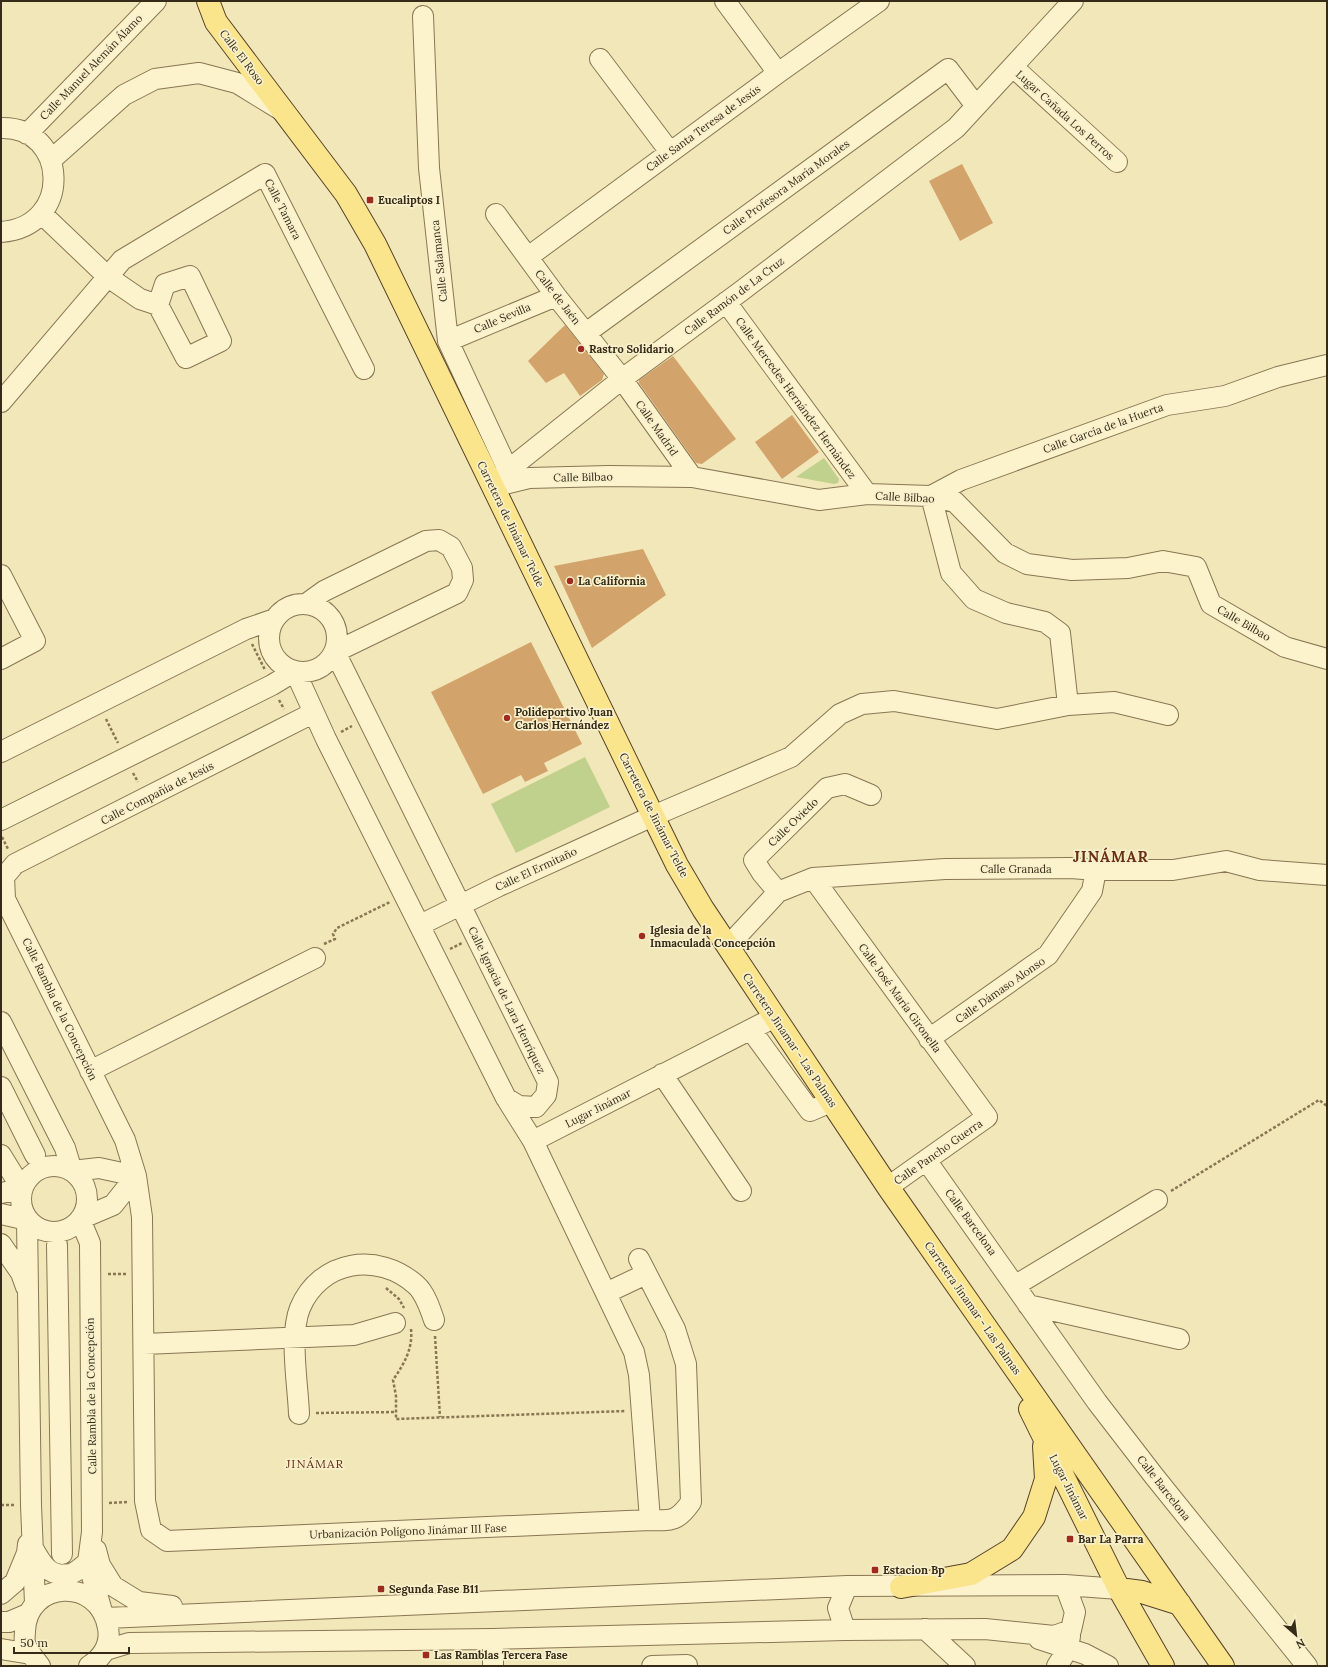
<svg xmlns="http://www.w3.org/2000/svg" width="1328" height="1667" viewBox="0 0 1328 1667" font-family="Lora,serif">
  <style>
    .green { fill: #c0d08d }
    .building { fill: #d3a36c }
    .lines { fill: none; stroke-linecap: round; stroke-linejoin: round }
    .minor-casing { stroke: #897653; stroke-width: 22 }
    .major-casing { stroke: #564328; stroke-width: 24 }
    .path { stroke: #897653; stroke-width: 2.5; stroke-dasharray: 3 2; stroke-linecap: butt }
    .minor { stroke: #fcf3cd; stroke-width: 20 }
    .major { stroke: #fae48c; stroke-width: 22 }
    .poi-dot { fill: #9d2c1e; stroke: #f8f0ca; stroke-width: 1.5 }
    .labels { text-anchor: middle; stroke-width: 3.5; stroke-linejoin: round; paint-order: stroke }
    .street-label { font-size: 11px; fill: #362b19; stroke: #f8f0ca }
    .poi-label { font-size: 11px; font-weight: bold; fill: #362b19; stroke: #f8f0ca; text-anchor: start }
    .neighbourhood-label { font-size: 12px; letter-spacing: 1px; fill: #673015; stroke: #f8f0ca }
    .district-label { font-size: 15px; font-weight: bold; letter-spacing: 1px; fill: #673015; stroke: #f8f0ca }
  </style>
  <rect width="100%" height="100%" fill="#f1e7b9"/>
  <path class="green" d="M824,458L839,479L838,483L834,484L796,477Z
    M585,757L610,807L516,853L491,804Z"/>
  <path class="building" d="M962,164L993,223L960,241L929,181Z
    M565,325L604,374L602,380L580,396L564,373L546,383L528,361Z
    M673,356L736,439L702,464L696,463L639,383V380Z
    M792,415L819,452L782,479L755,442Z
    M643,549L666,595L592,648L554,566Z
    M531,642L582,744L544,763L548,771L525,782L521,775L483,794L431,692Z"/>
  <g class="lines">
    <defs>
      <path id="minor" d="M725,1L778,73
        M423,16L429,168L448,341L508,470
        M600,59L670,152
        M1013,67L1117,162
        M1,128C68,126 74,227 1,232
        M27,134L156,1
        M51,160L124,95L155,79L199,73L237,83L281,110
        M42,214L108,277L140,299L158,305L186,358L221,341L190,276L165,284L158,305
        M496,214L556,296L622,379L692,477
        M528,257L778,73L879,1
        M726,302L867,494
        M586,333L948,69L976,106
        M448,341L556,296
        M1,402L122,260L265,174L364,369
        M493,487L529,478L609,476L692,477L819,500L867,494L931,496L955,502L1005,553L1027,564L1072,570L1128,568L1163,561L1196,567L1211,604L1285,647L1327,659
        M493,487L508,470L622,379L740,292L956,128L1073,1
        M1,575L35,641L1,659
        M306,604L324,591L426,541L439,540L451,547L462,568L463,580L457,593L335,652L548,1082L546,1095L536,1107L519,1106L506,1098
        M269 638a34 34 0 1 1 68 0a34 34 0 1 1-68 0Z
        M1068,705L1060,633L1045,622L1006,613L974,599L951,573L931,496L961,480L1167,405L1225,396L1278,377L1327,365
        M313,713L15,864L4,877L5,899L125,1140L136,1176L142,1217L145,1501L151,1530L167,1541L650,1520
        M1,752L246,629L275,619
        M1,820L272,685L295,671L326,739L506,1098L533,1141L634,1352L639,1375L650,1520C672,1521 678,1521 691,1502L686,1364L675,1329L639,1259
        M813,878L987,1117L888,1187
        M778,892L762,873L754,860L827,788L845,784L871,795
        M420,925L499,886L653,816L791,757L840,714L862,704L894,701L997,719L1068,705L1114,702L1168,715
        M728,946L778,892L813,878L945,869L1071,868L1096,870H1173L1226,861L1260,870L1327,875
        M1,1022L65,1148L72,1171
        M751,1030L810,1111L831,1102
        M929,1039L1048,955L1092,891L1096,870
        M90,1071L315,958
        M662,1074L741,1191
        M1,1087L35,1155
        M533,1141L775,1017
        M1,1155L22,1189
        M926,1160L1097,1402L1154,1476L1307,1666
        M21 1199a33 33 0 1 1 66 0a33 33 0 1 1-66 0Z
        M72,1171L99,1168L136,1176L113,1205L80,1219
        M1,1193L22,1189
        M1,1214L27,1220
        M80,1219L90,1243L92,1532L88,1562L101,1608
        M27,1220L31,1505L35,1603
        M1,1244L21,1273L26,1287
        M57,1245L62,1554
        M1016,1285L1157,1200
        M606,1293L646,1274
        M1028,1305L1179,1339
        M144,1344L354,1335L395,1323
        M299,1414C298,1385 289,1335 300,1308C320,1260 378,1251 416,1285C425,1293 430,1308 434,1320
        M33,1548C41,1563 49,1578 70,1574C76,1573 83,1566 88,1562
        M96,1550L100,1565L113,1586L139,1602L172,1606
        M1,1594L15,1582L27,1553L28,1544
        M106,1618L847,1586L1065,1585L1119,1589
        M1,1622H9L28,1614
        M925,1629L965,1666
        M845,1630L838,1608L847,1586
        M493,1639V1666
        M1039,1639L1085,1654L1108,1666
        M1,1649L31,1654
        M106,1650L129,1643L493,1639L845,1630L985,1629L1054,1636L1071,1630L1075,1612L1065,1585
        M40,1666C35,1659 28,1652 25,1643C24,1639 25,1635 25,1631C27,1580 99,1576 108,1628C111,1645 103,1657 89,1666
        M652,1666L687,1665
        M1057,1666L1068,1649L1070,1636"/>
      <path id="major" d="M208,1L216,22L346,194L375,244L653,816L677,865L703,909L888,1187L1223,1666
        M1030,1409L1119,1589L1163,1666
        M901,1587L971,1574L1012,1549L1034,1517L1046,1479L1044,1446
        M1119,1589L1142,1592L1180,1604"/>
    </defs>
    <use href="#minor" class="minor-casing"/>
    <use href="#major" class="major-casing"/>
    <path class="path" d="M252,644L265,670
      M279,700L284,709
      M106,719L118,743
      M341,732L352,726
      M133,773L138,782
      M2,837L8,849
      M324,944L335,939L333,934L337,928L390,902
      M450,949L462,943
      M1171,1191L1319,1100L1327,1106
      M108,1274H127
      M386,1288L399,1299L404,1308
      M411,1329C413,1349 404,1364 393,1380L396,1396V1419L626,1411
      M435,1336L440,1417
      M316,1413L396,1412
      M109,1503L128,1502
      M1,1505H14"/>
    <use href="#minor" class="minor"/>
    <use href="#major" class="major"/>
  </g>
  <g class="poi-dot">
    <rect x="366" y="196" width="8" height="8" rx="2"/>
    <circle cx="581" cy="349" r="4"/>
    <circle cx="570" cy="581" r="4"/>
    <circle cx="507" cy="718" r="4"/>
    <circle cx="642" cy="936" r="4"/>
    <rect x="1066" y="1535" width="8" height="8" rx="2"/>
    <rect x="871" y="1566" width="8" height="8" rx="2"/>
    <rect x="377" y="1585" width="8" height="8" rx="2"/>
    <rect x="422" y="1651" width="8" height="8" rx="2"/>
  </g>
  <g class="labels">
    <g class="street-label">
      <text transform="translate(242 57) rotate(53)" y="4">Calle El Roso</text>
      <text transform="translate(91 67) rotate(-46)" y="4">Calle Manuel Alemán Álamo</text>
      <text transform="translate(1065 115) rotate(42)" y="4">Lugar Cañada Los Perros</text>
      <text transform="translate(703 128) rotate(-36)" y="4">Calle Santa Teresa de Jesús</text>
      <text transform="translate(786 187) rotate(-36)" y="4">Calle Profesora María Morales</text>
      <text transform="translate(283 209) rotate(63)" y="4">Calle Tamara</text>
      <text transform="translate(439 261) rotate(-96)" y="4">Calle Salamanca</text>
      <text transform="translate(734 296) rotate(-37)" y="4">Calle Ramón de La Cruz</text>
      <text transform="translate(558 297) rotate(52)" y="4">Calle de Jaén</text>
      <text transform="translate(502 318) rotate(-23)" y="4">Calle Sevilla</text>
      <text transform="translate(796 398) rotate(54)" y="4">Calle Mercedes Hernández Hernández</text>
      <text transform="translate(657 428) rotate(55)" y="4">Calle Madrid</text>
      <text transform="translate(1103 428) rotate(-20)" y="4">Calle García de la Huerta</text>
      <text transform="translate(583 477) rotate(-1)" y="4">Calle Bilbao</text>
      <text transform="translate(905 497) rotate(3)" y="4">Calle Bilbao</text>
      <text transform="translate(511 524) rotate(64)" y="4">Carretera de Jinámar Telde</text>
      <text transform="translate(1244 623) rotate(30)" y="4">Calle Bilbao</text>
      <text transform="translate(157 793) rotate(-27)" y="4">Calle Compañía de Jesús</text>
      <text transform="translate(654 815) rotate(63)" y="4">Carretera de Jinámar Telde</text>
      <text transform="translate(793 822) rotate(-44)" y="4">Calle Oviedo</text>
      <text transform="translate(536 869) rotate(-25)" y="4">Calle El Ermitaño</text>
      <text x="1016" y="873">Calle Granada</text>
      <text transform="translate(1000 990) rotate(-35)" y="4">Calle Dámaso Alonso</text>
      <text transform="translate(900 998) rotate(54)" y="4">Calle José María Gironella</text>
      <text transform="translate(507 1000) rotate(64)" y="4">Calle Ignacia de Lara Henríquez</text>
      <text transform="translate(60 1009) rotate(64)" y="4">Calle Rambla de la Concepción</text>
      <text transform="translate(790 1040) rotate(56)" y="4">Carretera Jinamar - Las Palmas</text>
      <text transform="translate(598 1108) rotate(-27)" y="4">Lugar Jinámar</text>
      <text transform="translate(938 1152) rotate(-35)" y="4">Calle Pancho Guerra</text>
      <text transform="translate(971 1222) rotate(54)" y="4">Calle Barcelona</text>
      <text transform="translate(973 1308) rotate(55)" y="4">Carretera Jinamar - Las Palmas</text>
      <text transform="translate(91 1396) rotate(-91)" y="4">Calle Rambla de la Concepción</text>
      <text transform="translate(1069 1487) rotate(63)" y="4">Lugar Jinámar</text>
      <text transform="translate(1164 1488) rotate(52)" y="4">Calle Barcelona</text>
      <text transform="translate(408 1531) rotate(-2)" y="4">Urbanización Polígono Jinámar III Fase</text>
    </g>
    <g class="poi-label">
      <text x="378" y="204">Eucaliptos I</text>
      <text x="589" y="353">Rastro Solidario</text>
      <text x="578" y="585">La California</text>
      <text x="515" y="716">Polideportivo Juan<tspan x="515" dy="13">Carlos Hernández</tspan></text>
      <text x="650" y="934">Iglesia de la<tspan x="650" dy="13">Inmaculada Concepción</tspan></text>
      <text x="1078" y="1543">Bar La Parra</text>
      <text x="883" y="1574">Estacion Bp</text>
      <text x="389" y="1593">Segunda Fase B11</text>
      <text x="434" y="1659">Las Ramblas Tercera Fase</text>
    </g>
    <g class="neighbourhood-label">
      <text x="315" y="1468">JINÁMAR</text>
    </g>
    <g class="district-label">
      <text x="1111" y="862">JINÁMAR</text>
    </g>
  </g>
  <rect width="1328" height="1667" fill="none" stroke="#362b19" stroke-width="4"/>
  <g transform="translate(1296 1635) rotate(152)" stroke="#f8f0ca" stroke-width="3" paint-order="stroke">
  <path d="M0-3L7 15L0 10L-7 15Z" fill="#362b19"/>
  <text y="-6" font-size="11" font-weight="bold" text-anchor="middle" fill="#362b19">N</text>
  </g>
  <path d="M14 1647v6h115v-6" fill="none" stroke="#362b19" stroke-width="2"/>
  <text x="20" y="1647" font-size="12" fill="#362b19" stroke="#f8f0ca" stroke-width="3" paint-order="stroke">50 m</text>
</svg>
